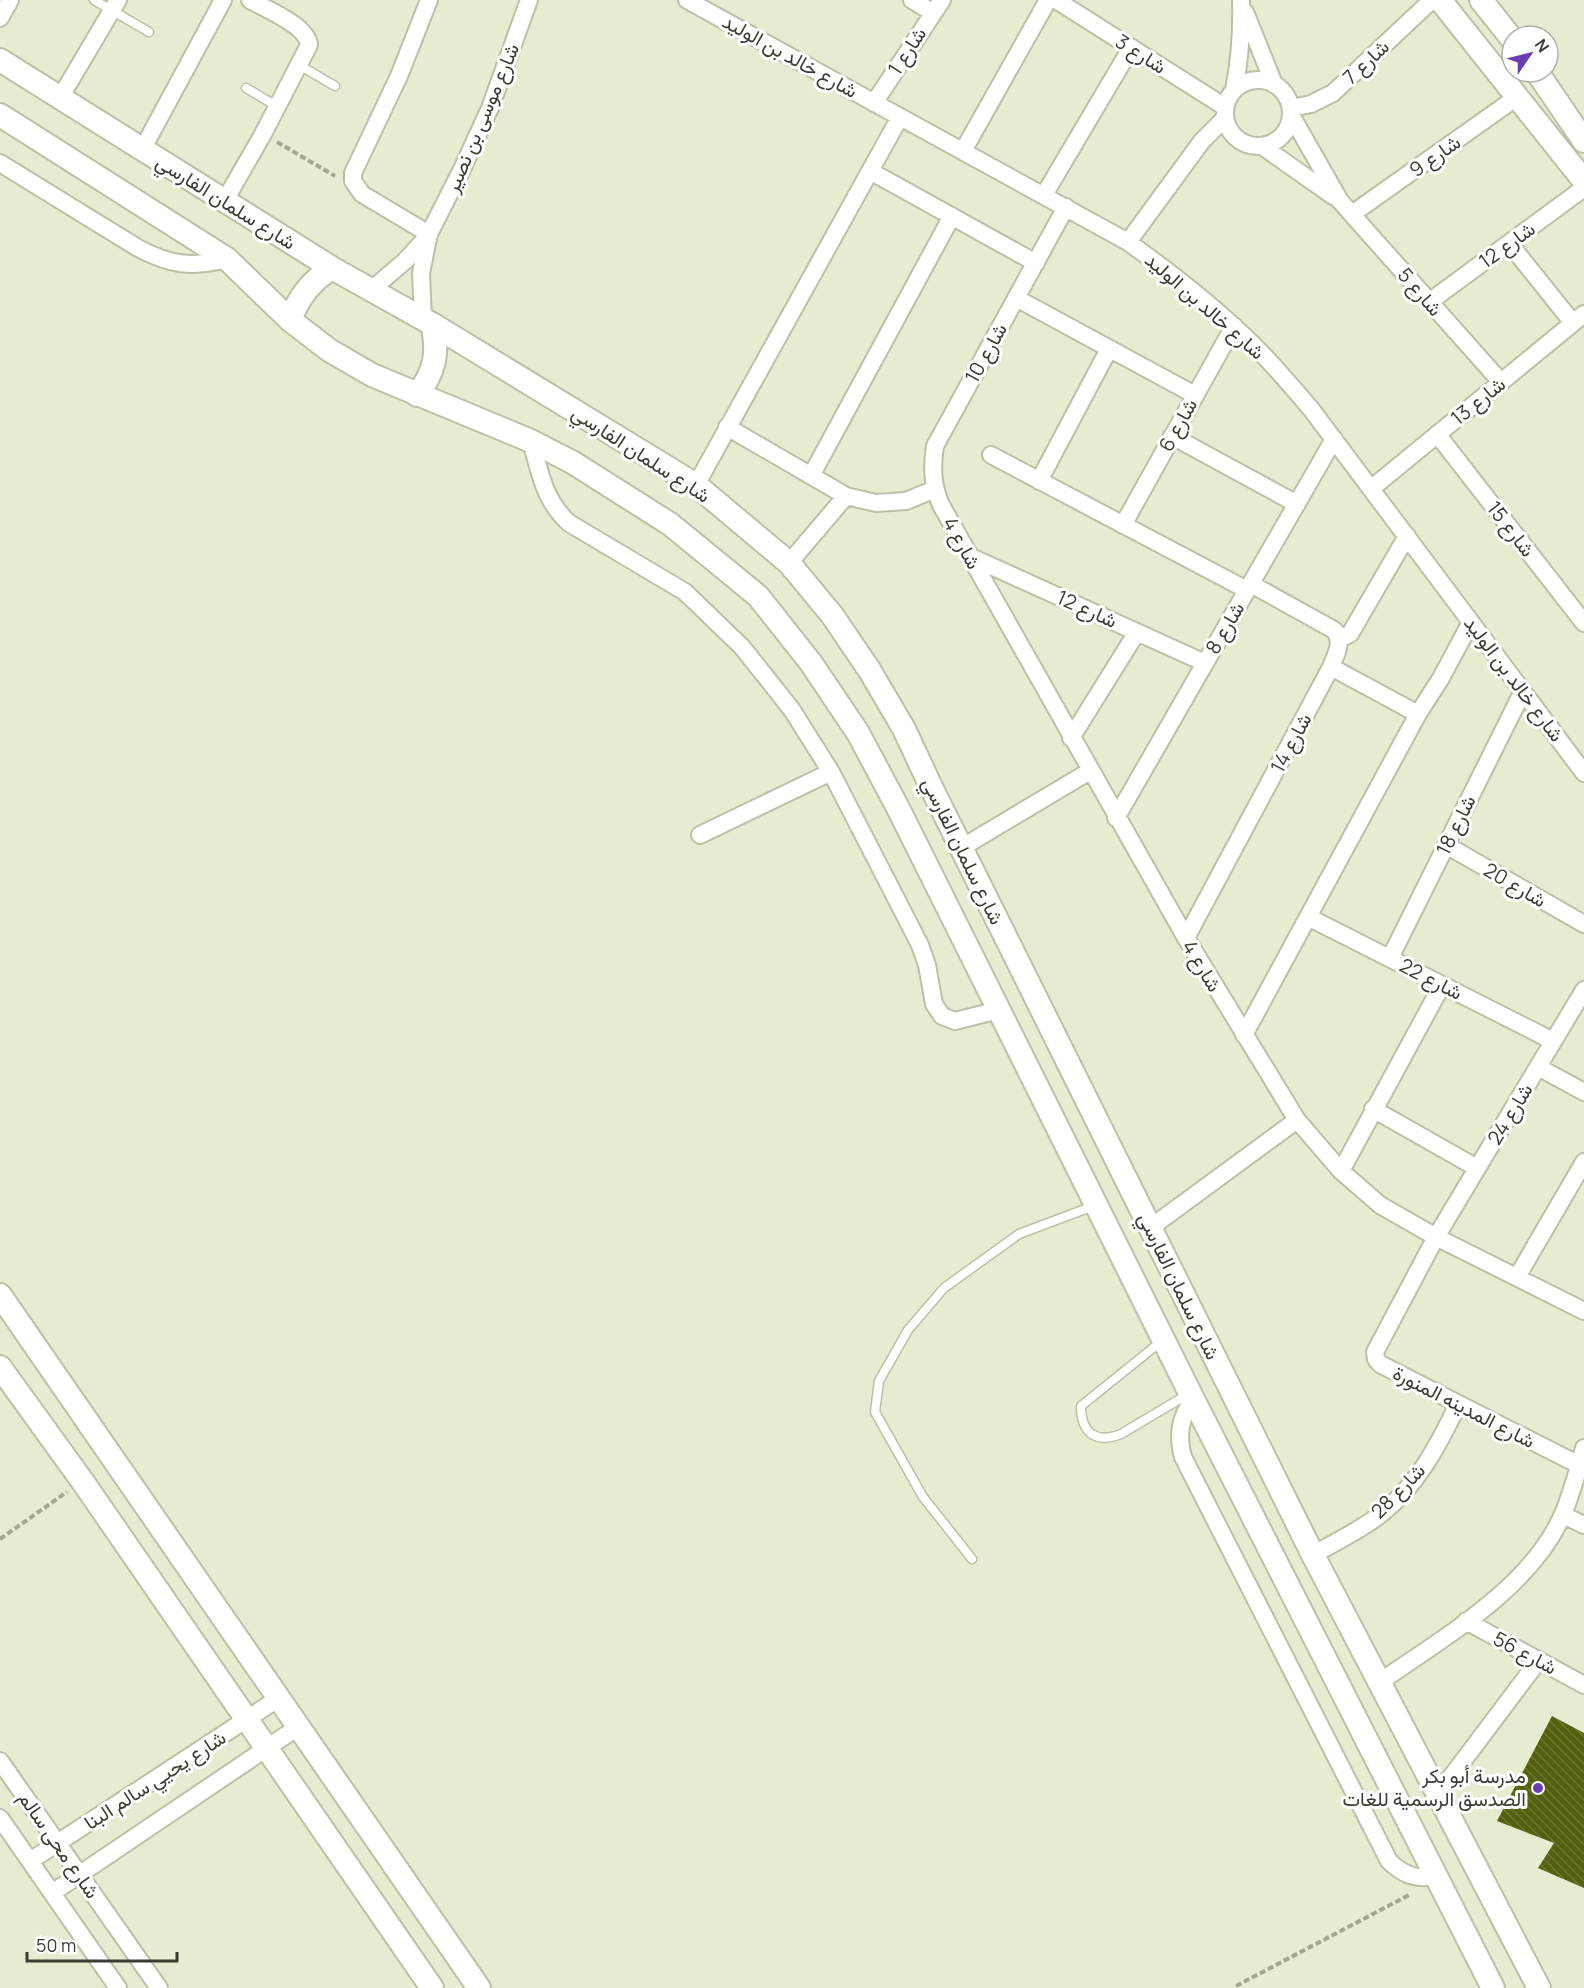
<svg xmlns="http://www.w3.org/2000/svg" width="1584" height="1988" viewBox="0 0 1584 1988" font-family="Manrope,Vazirmatn,sans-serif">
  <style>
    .building { fill: url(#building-back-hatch) }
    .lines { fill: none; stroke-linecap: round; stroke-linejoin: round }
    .lane-casing { stroke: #bac1a4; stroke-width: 11 }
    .street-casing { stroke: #bac1a4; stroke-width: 20 }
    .secondary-casing { stroke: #bac1a4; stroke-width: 26 }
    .path { stroke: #a3a791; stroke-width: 4; stroke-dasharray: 6 3; stroke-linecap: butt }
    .lane { stroke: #fff; stroke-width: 8 }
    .street { stroke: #fff; stroke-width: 16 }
    .secondary { stroke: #fff; stroke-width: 22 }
    .poi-dot { fill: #6a3bb3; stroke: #fff; stroke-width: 2 }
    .labels { text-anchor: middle; stroke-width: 6; stroke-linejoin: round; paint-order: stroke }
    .street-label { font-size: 20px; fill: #3b3d32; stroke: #fff }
    .poi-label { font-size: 20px; fill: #3b3d32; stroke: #fff; text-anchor: end }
  </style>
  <defs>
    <pattern id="building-back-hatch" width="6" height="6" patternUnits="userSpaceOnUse" patternTransform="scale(1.5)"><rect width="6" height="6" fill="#55600e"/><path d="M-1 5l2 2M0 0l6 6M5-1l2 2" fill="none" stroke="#6b7432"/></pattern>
  </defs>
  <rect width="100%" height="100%" fill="#e6eccf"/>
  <path class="building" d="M1552,1716L1584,1733V1888L1538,1868L1554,1843L1497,1821Z"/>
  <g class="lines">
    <defs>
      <path id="lane" d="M94,0L149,32
        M299,65L335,86
        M246,88L278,107
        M1163,1340L1081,1406C1081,1433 1096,1444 1121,1434L1190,1393
        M972,1559L923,1497L875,1412L879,1381L908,1330L944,1288L1019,1234L1096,1205"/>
      <path id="street" d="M429,0L399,76L353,173V181L362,194L429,234
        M687,0L1128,242C1164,268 1199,294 1232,325C1261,350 1286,380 1311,409L1584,773
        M912,0L932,12
        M1056,0L1225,107
        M1245,12L1274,84
        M0,18L10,0
        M1225 113a33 33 0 1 1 66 0a33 33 0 1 1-66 0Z
        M1234,90C1240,59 1242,31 1241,0
        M60,98L118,0
        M874,103L942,0
        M1291,108L1311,104L1333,93L1432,0
        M1291,115L1340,201L1501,382
        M1262,146L1333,196
        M142,150L223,0
        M963,151L1048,0
        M0,163L138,248C170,265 191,268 227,259
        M870,171L1036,263
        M1044,195L1131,48
        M224,202L263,134L309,45C308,26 266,9 250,0
        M1066,207L935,446C932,468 932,484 941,505L1186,938L1297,1120L1341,1171L1380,1205L1436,1237L1584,1311
        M1352,214L1517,97
        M1128,242L1202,141L1225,118
        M1509,243L1573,323
        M371,290L405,261L427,237
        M1016,298L1195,395
        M1429,302L1584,188
        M423,319L421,273L429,234L463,167L490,108L529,0
        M727,427L846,496L876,503L906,501L935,489
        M1437,434L1584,623
        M1172,436L1297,504
        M531,441C540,473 544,500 569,523L685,592L742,647L792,710L831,772L920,945L927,965L934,1004L942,1016L955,1021L999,1010
        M991,455L1247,590
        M811,476L952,216
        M1039,481L1109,349
        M696,485L900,117
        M1372,488L1584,314
        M1123,525L1234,326
        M969,556L1205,663
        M789,563L846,496
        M1339,639L1350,634L1407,536
        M1331,667L1418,714
        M1071,738L1137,632
        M1116,818L1334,439
        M700,835L831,772
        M1446,845L1584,924
        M961,848L1090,771
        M1308,917L1553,1041
        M1186,938L1331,667C1336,654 1344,641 1334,630L1251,584
        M1390,958L1523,691
        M1244,1035L1418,714L1441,678L1471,622
        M1538,1067L1584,1092
        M1373,1109L1477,1168
        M1341,1171L1442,985
        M1150,1228L1297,1120
        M1517,1277L1584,1162
        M1193,1399C1180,1418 1177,1435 1183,1457L1389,1861C1403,1875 1417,1880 1436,1876
        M1579,1465L1380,1364L1376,1359L1375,1352L1436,1237L1584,990
        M1563,1515L1584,1525
        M1313,1555C1335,1542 1361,1530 1381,1514C1417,1486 1439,1444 1458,1404
        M1466,1621L1584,1685
        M1380,1682C1444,1637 1531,1588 1563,1514C1572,1493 1578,1470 1584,1448
        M0,1761L159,1988
        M1439,1793L1539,1660
        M0,1818L118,1988
        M30,1861L279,1698
        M52,1893L298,1727"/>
      <path id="secondary" d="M1440,0L1584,181
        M1481,0L1512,39
        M0,60L332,268L432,324L696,485L789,563L832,615L870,671L904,729L933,791L1313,1555L1539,1988
        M1537,72L1584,141
        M0,115L227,259L290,320L329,350L372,375L531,441L572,462L670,524L758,596L811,663L858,733L898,808L1193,1399L1493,1988
        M290,320C299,297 311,281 332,268
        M417,395C435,372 439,352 432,324
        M0,1295L479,1988
        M0,1367L83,1482L432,1988"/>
    </defs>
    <use href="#lane" class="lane-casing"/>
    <use href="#street" class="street-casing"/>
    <use href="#secondary" class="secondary-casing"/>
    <path class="path" d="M277,142L335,176
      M0,1539L67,1492
      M1236,1986L1411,1894"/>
    <use href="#lane" class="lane"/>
    <use href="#street" class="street"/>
    <use href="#secondary" class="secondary"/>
  </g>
  <circle class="poi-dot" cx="1538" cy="1788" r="6"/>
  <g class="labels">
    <g class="street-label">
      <text transform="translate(907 51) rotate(-57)" y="7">شارع 1</text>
      <text transform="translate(1141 54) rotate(32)" y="7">شارع 3</text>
      <text transform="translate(790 56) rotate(29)" y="7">شارع خالد بن الوليد</text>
      <text transform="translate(1366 62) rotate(-43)" y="7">شارع 7</text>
      <text transform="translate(482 118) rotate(-67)" y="7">شارع موسى بن نصير</text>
      <text transform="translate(1435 156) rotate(-35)" y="7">شارع 9</text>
      <text transform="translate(226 202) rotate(32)" y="7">شارع سلمان الفارسي</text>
      <text transform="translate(1507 245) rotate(-36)" y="7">شارع 12</text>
      <text transform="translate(1420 292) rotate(49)" y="7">شارع 5</text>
      <text transform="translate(1205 306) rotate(41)" y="7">شارع خالد بن الوليد</text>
      <text transform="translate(986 353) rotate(-61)" y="7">شارع 10</text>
      <text transform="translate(1478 401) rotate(-39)" y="7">شارع 13</text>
      <text transform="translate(1178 425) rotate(-61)" y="7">شارع 6</text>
      <text transform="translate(641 454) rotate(33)" y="7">شارع سلمان الفارسي</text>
      <text transform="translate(1511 529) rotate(52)" y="7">شارع 15</text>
      <text transform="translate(962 543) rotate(61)" y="7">شارع 4</text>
      <text transform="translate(1087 609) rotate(24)" y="7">شارع 12</text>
      <text transform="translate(1225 628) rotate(-60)" y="7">شارع 8</text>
      <text transform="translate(1514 679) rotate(53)" y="7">شارع خالد بن الوليد</text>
      <text transform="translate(1291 743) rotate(-62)" y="7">شارع 14</text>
      <text transform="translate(1456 825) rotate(-64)" y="7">شارع 18</text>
      <text transform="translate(963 851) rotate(64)" y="7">شارع سلمان الفارسي</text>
      <text transform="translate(1515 885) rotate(30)" y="7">شارع 20</text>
      <text transform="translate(1202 966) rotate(59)" y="7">شارع 4</text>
      <text transform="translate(1431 979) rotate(27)" y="7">شارع 22</text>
      <text transform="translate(1510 1114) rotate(-59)" y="7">شارع 24</text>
      <text transform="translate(1179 1286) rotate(64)" y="7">شارع سلمان الفارسي</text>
      <text transform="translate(1464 1407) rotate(27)" y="7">شارع المدينه المنورة</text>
      <text transform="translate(1398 1491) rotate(-46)" y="7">شارع 28</text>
      <text transform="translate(1525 1653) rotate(28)" y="7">شارع 56</text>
      <text transform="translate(155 1780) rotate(-33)" y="7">شارع يحيي سالم البنا</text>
      <text transform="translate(59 1845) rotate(55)" y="7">شارع محى سالم</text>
    </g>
    <g class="poi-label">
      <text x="1526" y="1783">مدرسة أبو بكر<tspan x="1526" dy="23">الصدسق الرسمية للغات</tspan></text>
    </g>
  </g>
  <g transform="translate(1530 54) rotate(55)"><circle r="28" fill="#ffffff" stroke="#b1b1ad" stroke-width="1.5"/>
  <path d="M0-4.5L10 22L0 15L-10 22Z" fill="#6a3bb3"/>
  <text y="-9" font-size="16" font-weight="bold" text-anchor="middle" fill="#3b3d32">N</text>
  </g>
  <path d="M27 1952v9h150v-9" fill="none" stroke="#3b3d32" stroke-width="3"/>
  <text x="36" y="1952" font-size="18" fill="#3b3d32" stroke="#ffffff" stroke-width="4.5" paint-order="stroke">50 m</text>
</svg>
